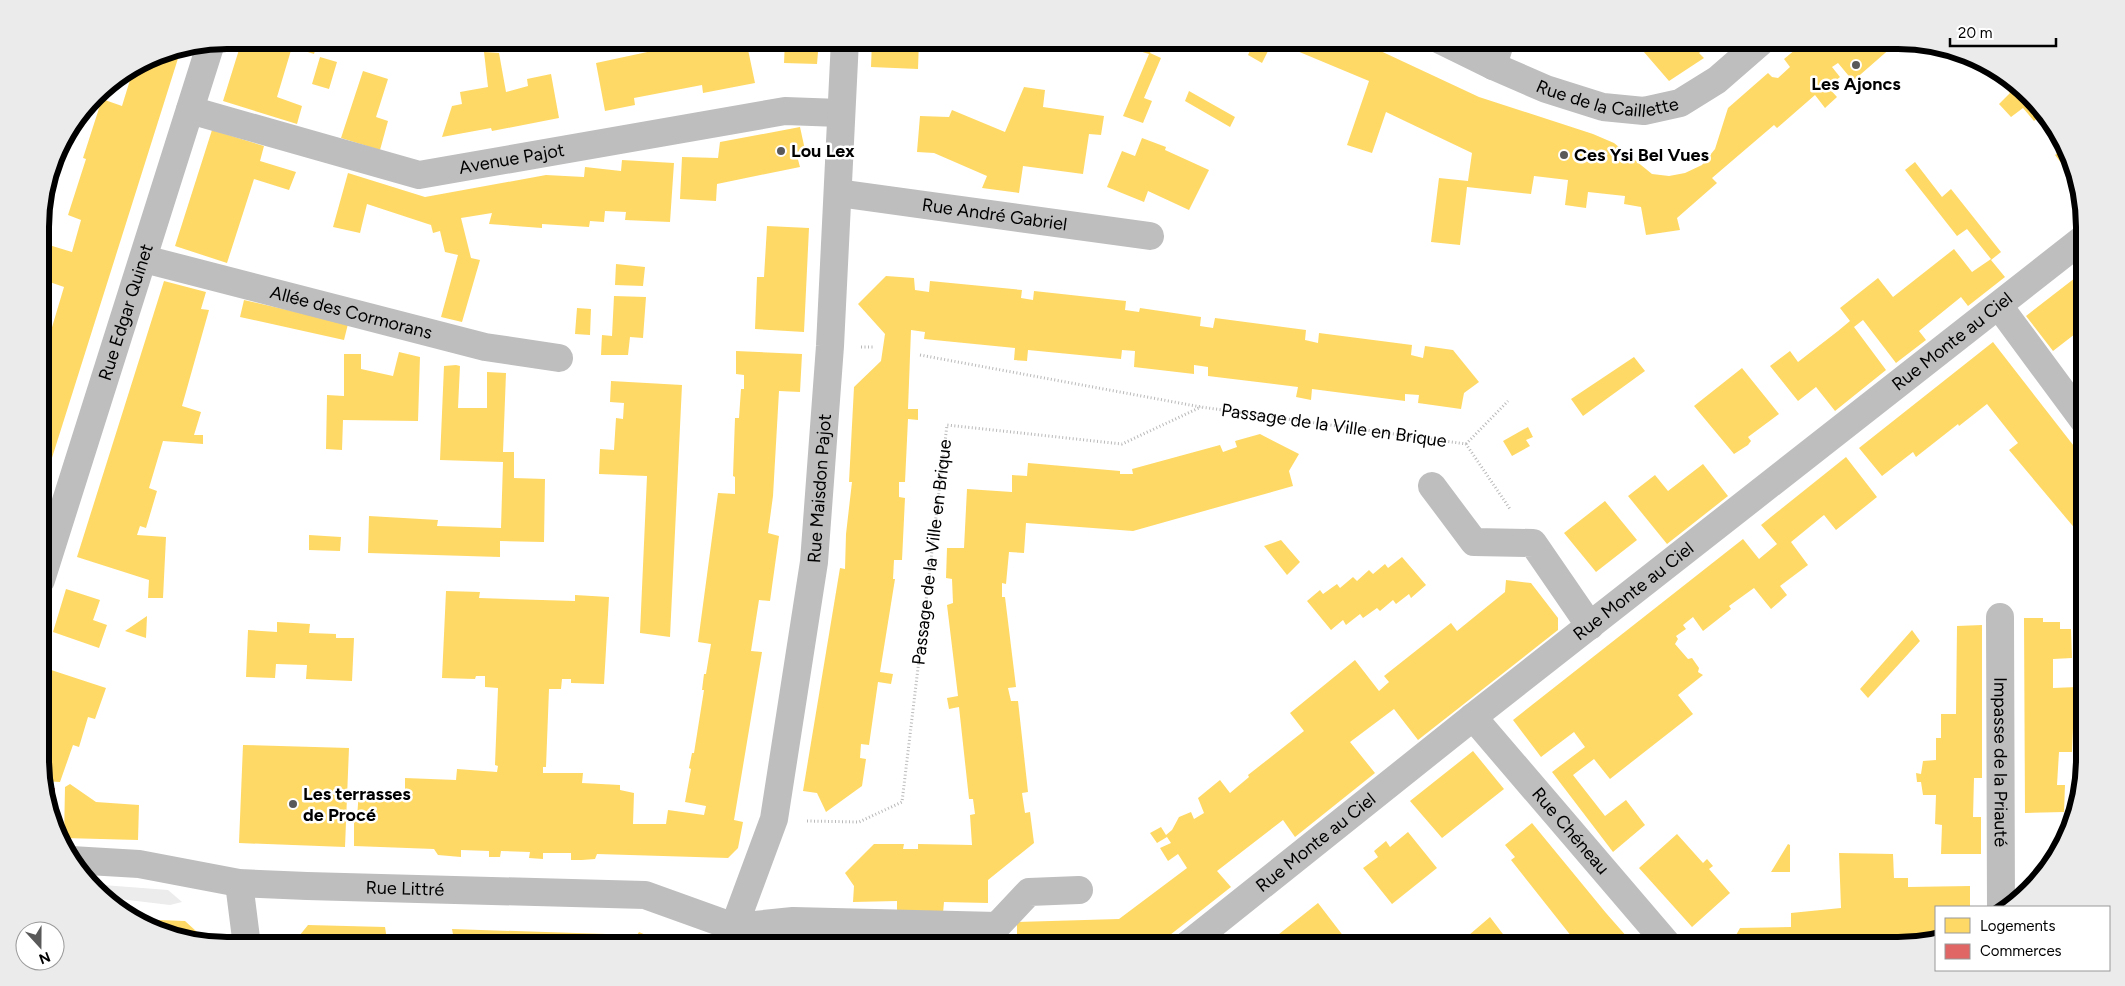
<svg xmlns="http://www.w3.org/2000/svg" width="2125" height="986" viewBox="0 0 2125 986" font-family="Figtree,sans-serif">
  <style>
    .green { fill: #ececec }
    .homes { fill: #ffd966 }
    .shops { fill: #e06666 }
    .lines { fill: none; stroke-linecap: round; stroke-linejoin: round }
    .path { stroke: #b9b9b9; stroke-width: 3; stroke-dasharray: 1 2.5; stroke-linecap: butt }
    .minor { stroke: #bebebe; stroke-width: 28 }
    .poi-dot { fill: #595959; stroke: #fff; stroke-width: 2 }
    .labels { text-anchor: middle; stroke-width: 5; stroke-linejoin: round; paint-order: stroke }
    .poi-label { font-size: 18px; font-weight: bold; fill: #000; stroke: #fff; text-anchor: start }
    .street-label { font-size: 18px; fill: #000; stroke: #fff }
    .rim { fill: none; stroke: #000; stroke-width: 6 }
  </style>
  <rect width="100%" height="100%" fill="#fff"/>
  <path class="green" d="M103,885L168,890L182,902L170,905L103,897Z"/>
  <path class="homes" d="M242,40H318L314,54L292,47L277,97L302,106L297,124L223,101Z
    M722,40H746L755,83L703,93L702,85L634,98L635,105L605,111L596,63L694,42V45Z
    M785,40H819L817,64L784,63Z
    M872,40H919L918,69L871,67Z
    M1136,40H1155L1150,53L1161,58L1144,98L1152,101L1143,123L1123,116L1149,54L1133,49Z
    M1255,40H1357L1479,97L1593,134L1614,143L1652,174L1669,176L1685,173L1702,165L1715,149L1728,108L1768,73L1772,77L1778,78L1790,67L1784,59L1807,40H1821L1823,42L1825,40H1900L1853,81L1838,63L1832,67L1840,77L1828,87L1837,97L1825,108L1815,95L1777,128L1774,125L1712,178L1717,183L1677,218L1680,230L1646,235L1641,207L1624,204L1625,196L1588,192L1586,208L1565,205L1568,180L1534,176L1531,194L1467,187L1460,245L1431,242L1439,178L1468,181L1472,153L1386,112L1372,153L1347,145L1369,81L1273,41L1262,63L1248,55Z
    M1642,40H1725L1716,48L1711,43L1699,53L1704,58L1669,81L1637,44Z
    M181,49L51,461L41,458V342L47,344L64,287L41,279V272L49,245L72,252L81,220L68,215L86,159L83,158L102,99L122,106L134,67L155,54Z
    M484,52L499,53L506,92L528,86L527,79L551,74L559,118L492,131L491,128L442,137L452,106L462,104L460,92L488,87Z
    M320,57L337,62L329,89L312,84Z
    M1976,58L2012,79L2045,112L2034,121L2023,108L2011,117L1999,104L2010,93L1999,80L1997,82Z
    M363,71L388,79L376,117L388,121L380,150L341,138Z
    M1024,87L1045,90L1043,107L1104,116L1101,135L1089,134L1083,174L1023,166L1019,193L982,188L987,176L934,153L917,152L920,116L949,117L952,110L1005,132Z
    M1189,91L1235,117L1230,127L1185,101Z
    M800,127L805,150L796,152L800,167L717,184L716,201L680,199L682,157L718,158L720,142Z
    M212,130L264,146L260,161L296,172L289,190L254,179L227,263L175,246Z
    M1142,138L1166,147L1165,150L1209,170L1189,210L1148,191L1144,202L1107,187L1122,151L1135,156Z
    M2066,147L2071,155L2079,186L2055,155Z
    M622,160L674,163L670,222L625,220L626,212L605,211L604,222L590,221L589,227L542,224V228L489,224L492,213L461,218L471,258L480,260L462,322L441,317L458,255L445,252L440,231L433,233L431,225L367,204L360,233L333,227L348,173L425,197L546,175L584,177L585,167L621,171Z
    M1915,162L1942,197L1951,189L2001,252L1991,260L2005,277L1968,306L1961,297L1919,331L1926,340L1896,363L1863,320L1854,327L1886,370L1835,411L1816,387L1798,401L1770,366L1790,351L1798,362L1838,331L1850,321L1840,308L1878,278L1893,297L1954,249L1972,272L1991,259L1967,229L1957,236L1905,170Z
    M767,226L809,228L804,332L755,329L757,277H764Z
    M616,264L645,267L643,286L615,285Z
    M2084,271V327L2053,351L2026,316Z
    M886,276L914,278L915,290L929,292L930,281L1022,290L1021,298L1033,300L1034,291L1126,301L1125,310L1139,312L1140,308L1201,317L1200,326L1213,328L1215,318L1306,330L1305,340L1318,343L1319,333L1412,345L1411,355L1423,358L1425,346L1453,350L1479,382L1464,393L1461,409L1418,403L1419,395L1405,394V401L1312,389L1311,400L1296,397L1298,387L1208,376V367L1194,365V374L1134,367L1135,351L1122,350L1121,359L1028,350L1027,361L1014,360L1015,348L924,339L925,332L911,330L908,409H918V420L908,419L905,482H899V497L905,498L902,560H894L893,579H895L880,672L893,674L891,684L878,682L869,745L861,744L860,758L866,759L862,786L826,812L817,793L803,791L840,568L845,569L846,534L852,482H849L854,387L881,361L885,334L858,304Z
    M164,281L206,292L201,309L209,310L182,406L201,412L194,435H203V444L163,441L149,488L157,491L146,528L140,526L137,535L166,537L163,598H148L149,580L77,557Z
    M614,296L646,297L643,338L630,337L628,355H601L602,335L612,336Z
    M244,300L348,324L344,340L240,317Z
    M577,308L591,309L590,335L575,334Z
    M1993,342L2084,459V523L2077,531L2009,450L2018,443L1987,404L1959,426L1958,424L1916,457L1913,452L1882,476L1859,448Z
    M736,351L802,354L800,392L779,391L773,496L768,533L779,536L770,601L759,600L751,651L762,652L734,820L743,822L738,848L728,858L597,854L595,859L582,860H571V853H543V859L529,858L530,852L501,851L500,857H489V851L461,850V857L438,855L434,849L354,846V818H357L359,790L405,792V778L456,780L457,769L497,772L498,766L495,765L498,688L485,687V676H476L475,679L442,678L446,591L480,592L479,598L575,601V595L609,597L604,684L571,683V679H562L561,689H549L546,767H543V773H583L582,783L620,785V790L634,793L633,824H666L668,810L704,815L706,806L685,802L691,769L689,768L692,753H694L704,690H702L704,674H706L711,644L698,642L718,493L735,494V477L733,476L735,418H739L741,389H744V375L736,374Z
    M399,352L420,357L418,421L343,420L342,450L326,449L327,395L344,396V354H361V369L393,376Z
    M1634,357L1645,371L1583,416L1571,399Z
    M456,365L460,366L458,408H487V372L506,373L503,452H514V478L545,479L544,542L500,541V557L368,553L369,516L438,520L437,526L501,528L503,462L440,460L444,366Z
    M1742,368L1779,414L1748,437L1751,441L1748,445L1734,454L1694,406Z
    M611,381L682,385L670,637L640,633L647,476L599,474L600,449L614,450L616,418L623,419L624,403L610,402Z
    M1528,427L1533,437L1526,440L1530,446L1512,456L1503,441Z
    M1260,434L1299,454L1289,471L1293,486L1133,531L1026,523L1024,553L1009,552L1006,584L1002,583V597H1005L1016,687L1008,688L1011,701H1018L1028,792L1022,793L1025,813L1030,812L1034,843L988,880V903L944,902L943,913H897V901L853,902L854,886L845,873L874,844H904L903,849H918V844L972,845L970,815L975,814L973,799H969L959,707L949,709L947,698L958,696L947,605L953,603L952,579L946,578L947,548H964L967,489L1012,492V475L1027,476L1028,463L1120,471V474H1133L1132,469L1220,445L1223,452L1237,447L1235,441Z
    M1846,457L1877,497L1836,530L1824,515L1791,542L1808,565L1780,586L1787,595L1771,609L1754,588L1729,606L1731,609L1703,631L1693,617L1683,625L1686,629L1676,636L1678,639L1675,644L1688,659L1692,658L1699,668L1698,672L1703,675L1678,695L1693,714L1610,779L1594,759L1573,775L1605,816L1626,800L1645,825L1613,852L1552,772L1585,747L1574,732L1541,757L1513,720L1743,539L1759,559L1777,544L1761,525Z
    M1703,464L1728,496L1667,544L1628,496L1655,475L1668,491Z
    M41,466L49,468L41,491Z
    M1605,501L1637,540L1596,572L1564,533Z
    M309,535L341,537L340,551L309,550Z
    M1281,540L1300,562L1287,575L1264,546Z
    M1402,557L1426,585L1411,598L1409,594L1396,604L1393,600L1380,611L1377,608L1363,618L1360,614L1346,625L1343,620L1331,630L1307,601L1320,590L1323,594L1337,584L1340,588L1353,577L1357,581L1369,570L1373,574L1385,564L1388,568Z
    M1506,580L1531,583L1558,618V630L1418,740L1394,709L1350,742L1375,773L1295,837L1283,820L1217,871L1231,887L1156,946H1017V922L1119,919L1187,868L1178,854L1168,861L1160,848L1171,843L1167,837L1157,843L1150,833L1161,827L1166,835L1172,830L1179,817L1191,812L1194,819L1204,813L1198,798L1220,780L1230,793L1249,777L1248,775L1304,731L1290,713L1355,660L1379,691L1389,682L1384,676L1451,623L1457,631L1505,592Z
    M66,589L100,600L93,620L107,625L99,648L53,632Z
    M147,616L146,638L125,631Z
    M2024,618H2043V622H2060V629H2071L2072,658L2053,659V688L2077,687V729L2073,728L2072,752H2059L2057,785H2065L2064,812L2025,813Z
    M277,622L310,624L309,633L336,634V638H354L352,681L306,679L307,665L276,664L275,678L246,677L248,630L277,632Z
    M1982,625V778H1974L1973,817H1981V854H1941L1942,825L1935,824L1936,795H1923L1921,782H1917L1916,773L1921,774L1923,761L1936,760V738H1941V714H1956L1957,626Z
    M1912,630L1920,641L1868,698L1860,689Z
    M42,667L106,688L95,719L88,717L79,747L73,745L60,782L42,781Z
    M243,745L349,748L345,847L239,843Z
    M1473,751L1504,789L1442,838L1410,801Z
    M70,784L96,802L139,805L138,840L64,838L65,787Z
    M1532,823L1606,913L1635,946H1579L1511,860L1515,857L1505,845Z
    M1408,832L1437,868L1392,904L1363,868L1378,857L1374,851L1386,841L1390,847Z
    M1677,834L1703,863L1707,859L1713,866L1709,869L1730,893L1692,927L1639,868Z
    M1788,844L1790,845V872H1771Z
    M1839,853L1893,854L1894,878H1908V887L1970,886V907H1936V940L1910,946H1730L1740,928L1791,927V913L1841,908Z
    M1318,903L1351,946H1264Z
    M1490,917L1512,946H1477L1469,935Z
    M132,919L185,921L208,942L155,932Z
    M308,925L385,927L388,946H291Z
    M452,929L637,935L639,932L671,946H402L400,940L425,936L426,945L454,940Z
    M833,943H894L918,944V946H832Z"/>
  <path class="shops" d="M42,787L55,788L54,828H53Z"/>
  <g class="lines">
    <g class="path">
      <path d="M861,347H873"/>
      <path id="s1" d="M920,355L1201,407L1466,444L1510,509"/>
      <path d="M1466,444L1508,401"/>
      <path id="s2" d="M807,821L859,822L902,802L947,425L1122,444L1201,407"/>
    </g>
    <g class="minor">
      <path id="s3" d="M1440,40L1493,66L1546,89L1603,107L1644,111L1680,103L1717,80L1763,40"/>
      <path d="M1493,66L1501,40"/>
      <path id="s4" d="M190,110L419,175L785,111L840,113"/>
      <path id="s5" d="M838,193L1150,236"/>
      <path id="s6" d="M144,259L485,347L559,358"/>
      <path d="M1999,306L2084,421"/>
      <path d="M1432,486L1474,542L1533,543L1590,626"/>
      <path id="s7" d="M41,580L211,43"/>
      <path id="s8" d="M2000,617L2001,907"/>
      <path id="s9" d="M1473,717L1669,946"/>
      <path id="s10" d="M71,860L139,864L239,883L307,886L645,895L734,927L793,921L997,926L1029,892L1079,890"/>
      <path d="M239,883L247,946"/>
      <path id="s11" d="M733,942L734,927L774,819L814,562L830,346L845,40"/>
      <path id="s12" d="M1186,946L1473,717L2084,238"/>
    </g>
  </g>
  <g class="poi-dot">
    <circle cx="1856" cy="65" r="5"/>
    <circle cx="781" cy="151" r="5"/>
    <circle cx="1564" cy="155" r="5"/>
    <circle cx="293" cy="804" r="5"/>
  </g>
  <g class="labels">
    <g class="poi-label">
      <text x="1856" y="90" text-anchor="middle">Les Ajoncs</text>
      <text x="791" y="157">Lou Lex</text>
      <text x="1574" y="161">Ces Ysi Bel Vues</text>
      <text x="303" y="800">Les terrasses<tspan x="303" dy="21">de Procé</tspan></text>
    </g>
    <g class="street-label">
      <text dy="6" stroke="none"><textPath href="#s3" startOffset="180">Rue de la Caillette</textPath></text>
      <text dy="6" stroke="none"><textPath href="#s4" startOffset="332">Avenue Pajot</textPath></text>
      <text dy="6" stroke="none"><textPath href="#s5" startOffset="158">Rue André Gabriel</textPath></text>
      <text dy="6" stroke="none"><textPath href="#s7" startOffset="281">Rue Edgar Quinet</textPath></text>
      <text dy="6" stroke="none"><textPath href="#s6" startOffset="214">Allée des Cormorans</textPath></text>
      <text dy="6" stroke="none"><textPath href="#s12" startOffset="976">Rue Monte au Ciel</textPath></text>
      <text dy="6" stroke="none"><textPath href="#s1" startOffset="420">Passage de la Ville en Brique</textPath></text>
      <text dy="6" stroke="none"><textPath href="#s11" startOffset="464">Rue Maisdon Pajot</textPath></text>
      <text dy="6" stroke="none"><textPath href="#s2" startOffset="351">Passage de la Ville en Brique</textPath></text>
      <text dy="6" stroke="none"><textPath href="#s12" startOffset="571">Rue Monte au Ciel</textPath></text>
      <text dy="6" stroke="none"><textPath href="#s8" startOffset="145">Impasse de la Priauté</textPath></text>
      <text dy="6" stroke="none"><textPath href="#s9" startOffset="150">Rue Chéneau</textPath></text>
      <text dy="6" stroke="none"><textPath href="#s12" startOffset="166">Rue Monte au Ciel</textPath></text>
      <text dy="6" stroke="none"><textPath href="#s10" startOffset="336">Rue Littré</textPath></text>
    </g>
  </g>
  <path d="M0 0H2125V986H0ZM227 49H1898A178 178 0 0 1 2076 227V759A178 178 0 0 1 1898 937H227A178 178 0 0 1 49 759V227A178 178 0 0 1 227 49Z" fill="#ebebeb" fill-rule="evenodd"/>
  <path class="rim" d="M227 49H1898A178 178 0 0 1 2076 227V759A178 178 0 0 1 1898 937H227A178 178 0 0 1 49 759V227A178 178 0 0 1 227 49Z"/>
  <rect x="1935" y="906" width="175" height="65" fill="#ffffff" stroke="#999999"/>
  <rect x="1945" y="918" width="25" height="15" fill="#ffd966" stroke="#999999"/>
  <text x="1980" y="931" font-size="15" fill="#000000">Logements</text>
  <rect x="1945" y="944" width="25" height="15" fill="#e06666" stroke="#999999"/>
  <text x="1980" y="956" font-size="15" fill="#000000">Commerces</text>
  <g transform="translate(40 946) rotate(159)"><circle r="24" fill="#ffffff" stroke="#999999"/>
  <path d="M0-4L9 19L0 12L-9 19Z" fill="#595959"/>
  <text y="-8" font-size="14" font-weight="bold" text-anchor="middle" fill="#000000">N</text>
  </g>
  <path d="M1950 38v8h106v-8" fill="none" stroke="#000000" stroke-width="2.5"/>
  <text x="1958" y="38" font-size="15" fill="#000000" stroke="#ffffff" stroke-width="4" paint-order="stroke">20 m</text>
</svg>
